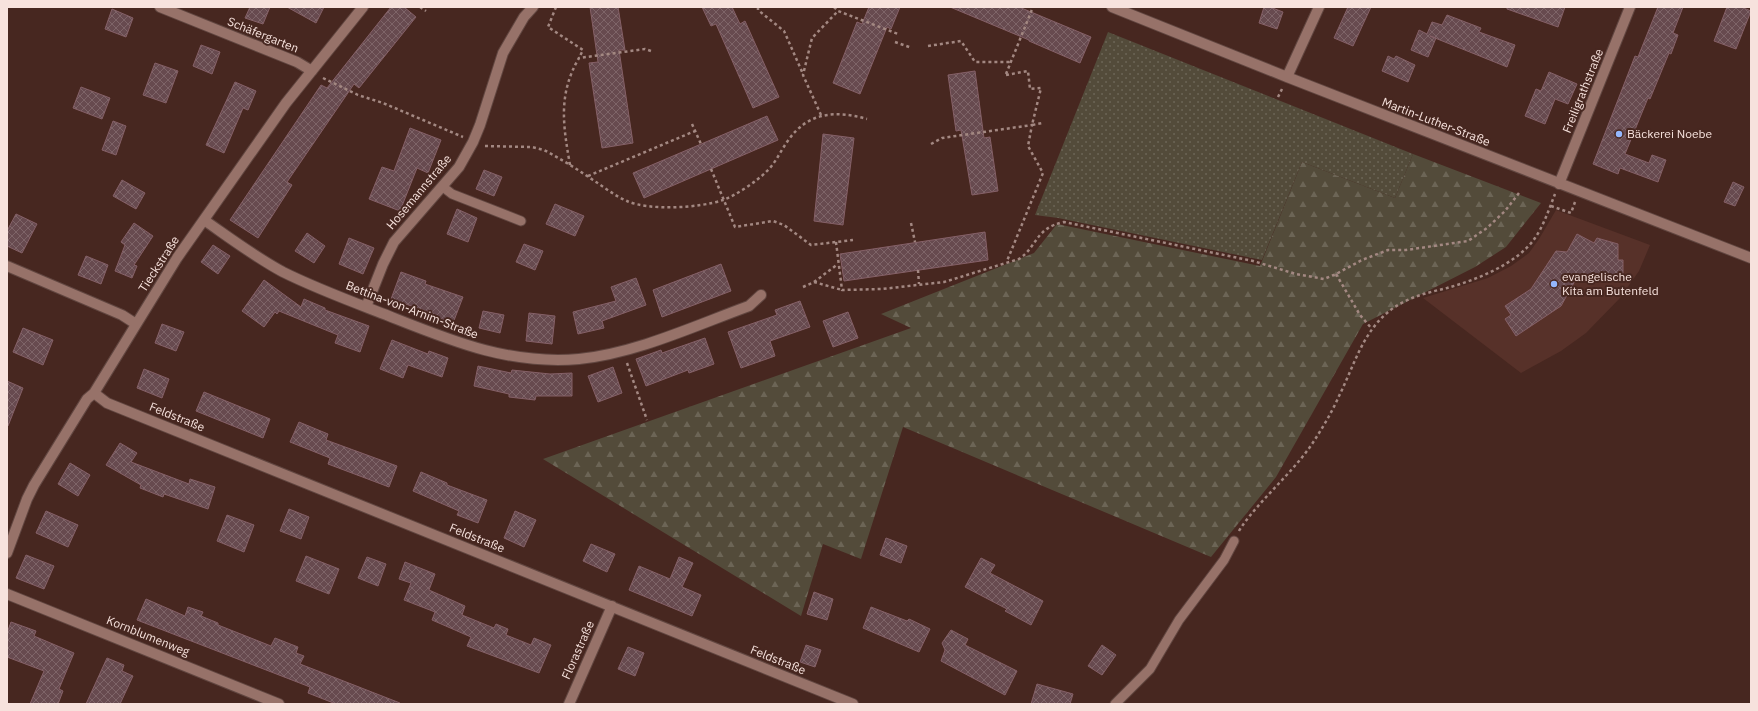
<svg xmlns="http://www.w3.org/2000/svg" width="1758" height="711" viewBox="0 0 1758 711" font-family="'IBM Plex Sans',sans-serif">
  <style>
    .built { fill: #573129 }
    .grass { fill: url(#grass-dots) }
    .forest { fill: url(#forest-firs) }
    .building { fill: url(#building-cross-hatch); stroke: #856067 }
    .lines { fill: none; stroke-linecap: round; stroke-linejoin: round }
    .lane-casing { stroke: #614640; stroke-width: 11 }
    .street-casing { stroke: #614640; stroke-width: 12 }
    .path { stroke: #a38882; stroke-width: 2.5; stroke-dasharray: 3 3; stroke-linecap: butt }
    .lane { stroke: #977269; stroke-width: 9 }
    .street { stroke: #977269; stroke-width: 10 }
    .poi-dot { fill: #94b7fd; stroke: #472720; stroke-width: 1.5 }
    .labels { text-anchor: middle; stroke-width: 4; stroke-linejoin: round; paint-order: stroke }
    .street-label { font-size: 12px; fill: #f7e2dd; stroke: #472720 }
    .poi-label { font-size: 12px; fill: #f7e2dd; stroke: #472720; text-anchor: start }
  </style>
  <defs>
    <pattern id="grass-dots" width="8" height="8" patternUnits="userSpaceOnUse"><rect width="8" height="8" fill="#534b3a"/><path d="M2 2h.1M6 6h.1" fill="none" stroke="#6c6556" stroke-width="1.8" stroke-linecap="round"/></pattern>
    <pattern id="forest-firs" width="22" height="20" patternUnits="userSpaceOnUse"><rect width="22" height="20" fill="#534b3a"/><path d="M5 1l3.5 6h-7zM16 11l3.5 6h-7z" fill="#6c6556"/></pattern>
    <pattern id="building-cross-hatch" width="8" height="8" patternUnits="userSpaceOnUse"><rect width="8" height="8" fill="#674a4f"/><path d="M0 0l8 8M0 8l8-8" fill="none" stroke="#7e6468"/></pattern>
  </defs>
  <rect width="100%" height="100%" fill="#472720"/>
  <path class="built" d="M1556,210L1650,245L1639,271L1620,298L1586,333L1561,351L1521,373L1423,298L1488,278L1511,266L1529,253L1539,239Z"/>
  <path class="grass" d="M1108,32L1413,154L1395,198L1302,162L1262,260L1058,218L1035,215Z"/>
  <path class="forest" d="M1413,154L1541,203L1506,247L1475,267L1363,324L1276,477L1211,557L903,427L861,559L823,544L801,616L543,459L911,328L881,314L1034,253L1057,224L1260,266L1302,162L1395,198Z"/>
  <path class="building" d="M250,7H270L263,24L245,18Z
    M287,7H324L316,23Z
    M391,7H404L416,17L359,88L354,84L287,182L292,185L258,238L230,220L321,85L327,88Z
    M590,7H618L625,50H619L633,143L602,148L589,63L598,62Z
    M702,7H732L740,24L745,21L779,97L753,108L716,24L711,26Z
    M869,7H900L891,29L887,27L860,94L833,83L857,22L862,24Z
    M950,7H1019L1091,37L1080,63L1029,41V40Z
    M1264,7H1270L1283,12L1277,29L1259,23Z
    M1348,7H1371L1353,46L1334,38Z
    M1507,7H1565L1558,27L1507,9Z
    M1658,7H1683L1673,33L1678,35L1671,54L1669,53L1650,99L1648,98L1625,154L1649,163L1652,155L1666,160L1658,182L1620,168L1618,174L1593,164L1635,56L1638,57Z
    M1727,7H1741L1751,11L1736,49L1714,41Z
    M112,9L133,18L126,37L105,29Z
    M1447,15L1481,28L1479,32L1515,45L1507,67L1430,36L1436,38L1428,57L1411,50L1419,30L1427,34L1432,22L1442,25Z
    M201,45L220,52L212,74L193,66Z
    M1388,56L1394,59L1396,56L1415,65L1408,82L1382,71Z
    M155,63L178,71L166,103L143,95Z
    M975,71L984,138L990,137L998,191L972,195L961,130L956,131L948,75Z
    M1549,72L1577,84L1568,104L1555,99L1545,124L1525,116L1536,89L1541,91Z
    M235,82L256,91L248,110L243,108L224,153L206,145Z
    M81,87L110,98L102,119L73,108Z
    M767,116L778,140L644,198L633,173Z
    M113,121L126,126L116,155L102,150Z
    M410,128L441,140L428,173L417,168L400,211L369,199L382,167L394,171Z
    M823,134L854,138L843,225L814,221Z
    M484,170L502,177L494,196L476,189Z
    M122,180L145,193L136,209L113,196Z
    M1733,182L1744,187L1735,206L1724,202Z
    M555,204L584,216L575,236L546,224Z
    M457,209L477,218L468,242L447,234Z
    M16,214L37,224L22,253L7,246V231Z
    M134,223L153,236L134,265L137,266L132,278L115,271L125,245L121,242Z
    M985,232L988,260L844,281L840,254Z
    M307,233L325,246L314,263L295,251Z
    M1577,234L1594,243L1597,238L1618,244V260H1623V278L1576,279L1561,306L1516,336L1505,319L1511,315L1505,306L1531,289L1556,251L1567,252Z
    M349,238L374,248L363,274L339,264Z
    M524,244L543,251L535,270L516,262Z
    M213,245L230,256L218,274L201,262Z
    M86,256L108,265L101,284L78,275Z
    M721,264L731,291L662,317L653,290Z
    M401,272L426,281L425,284L463,297L453,323L428,314L429,312L391,299Z
    M636,278L646,305L602,321L604,328L578,334L573,312L616,301L611,287Z
    M264,280L301,307L304,299L325,308V310L369,326L360,352L335,343L338,335L279,311L277,314L275,312L264,327L242,311Z
    M800,301L810,327L770,341L775,356L741,368L728,332L777,315L775,310Z
    M483,311L504,315L500,333L479,328Z
    M848,312L858,338L833,347L823,321Z
    M529,313L555,316L552,344L526,341Z
    M162,324L184,332L176,351L155,343Z
    M23,328L53,340L43,365L13,352Z
    M705,338L714,364L689,373L688,370L646,386L636,359L661,350L662,353Z
    M392,340L428,354L429,351L448,358L442,377L408,365L403,378L380,369Z
    M478,366L511,373L512,370L550,374L572,373V396H536L535,400L509,397V394L474,386Z
    M613,367L622,393L598,402L588,376Z
    M144,369L169,379L162,398L137,388Z
    M7,381L23,388L8,426H7Z
    M204,392L270,419L263,438L196,411Z
    M299,422L328,434L326,440L397,466L389,487L328,464L330,458L290,442Z
    M120,443L137,453L131,462L189,484L190,479L215,487L208,509L164,494L163,497L140,488L141,485L106,465Z
    M70,463L90,475L78,496L58,484Z
    M421,472L447,483V485L487,500L478,523L457,515L459,511L413,491Z
    M289,509L309,517L301,539L280,531Z
    M46,511L78,525L68,547L36,533Z
    M515,511L536,520L524,547L504,538Z
    M227,515L254,525L244,552L217,541Z
    M886,538L907,546L901,563L880,555Z
    M591,544L615,554L607,572L583,561Z
    M26,555L54,566L44,589L16,578Z
    M306,556L339,569L329,594L296,581Z
    M367,557L386,564L378,586L358,578Z
    M679,557L693,563L682,587L701,595L692,616L629,590L639,566L670,579Z
    M981,558L995,565L990,573L1043,601L1031,625L1005,611L1007,609L965,587Z
    M405,562L435,574L429,590L465,606L462,615L494,628L496,624L508,629L506,635L531,645L534,638L551,645L539,673L467,646L471,637L432,620L435,612L404,600L411,583L399,579Z
    M814,592L833,599L827,620L807,614Z
    M146,599L185,616L188,607L203,612L201,616L218,623V625L271,646L275,638L298,647L296,653L304,656L300,664L400,703V704H336L308,693L310,687L137,620Z
    M871,607L907,621L909,619L930,629L919,652L863,628Z
    M11,622L36,631L34,636L74,653L59,689L63,691L58,704H30L44,671L7,657V633Z
    M951,630L968,639L965,645L1017,671L1005,695L941,661L945,650L942,643Z
    M806,645L821,650L815,667L800,662Z
    M1102,645L1116,655L1102,675L1088,666Z
    M628,647L644,653L635,676L618,669Z
    M107,658L124,665L122,671L133,676L120,704H86Z
    M1037,684L1073,694L1070,704H1031Z"/>
  <g class="lines">
    <defs>
      <path id="lane" d="M443,187L452,194L521,221
        M1115,704L1150,669L1179,620L1224,560L1234,541"/>
      <path id="street" d="M160,7L297,62L312,71
        M1112,7L1287,77L1751,258
        M1287,77L1319,7
        M1559,184L1630,7
        M204,220C230,238 255,257 283,272C317,289 353,302 389,316C452,341 509,365 579,359C637,353 694,326 749,306L761,295
        M7,266L122,315L136,324
        M366,307L383,264L394,242L459,167L473,142L480,125L503,53L524,17L533,7
        M94,393L107,403L853,704
        M7,553L27,499L34,485L87,399L94,393L177,258L286,103L363,7
        M7,594L279,704
        M569,704L612,606"/>
    </defs>
    <use href="#lane" class="lane-casing"/>
    <use href="#street" class="street-casing"/>
    <path class="path" d="M420,7L426,11
      M556,7L548,27L583,50L579,58
      M758,7V10L784,31L803,74
      M834,7L838,11L898,34
      M895,42L912,48
      M928,46L961,41L975,62H1011
      M1006,74L1033,7
      M1006,75L1028,71L1030,89L1041,88L1032,125L1043,123
      M323,78L358,95L383,103L463,137
      M1278,97L1282,89
      M821,115L803,75L812,38L838,11
      M692,124L701,144
      M931,144L942,138L1032,125L1028,146L1043,173L1007,261
      M485,146L532,147L544,150C561,159 577,169 593,180C604,187 615,196 627,201C649,211 700,208 723,200C735,196 757,181 766,172C775,164 780,152 787,142C807,112 835,110 867,119
      M570,165C563,125 558,94 579,58L645,49L651,51
      M711,169L735,227L773,221L784,225L811,245L853,240
      M588,176L695,131
      M1551,206L1571,213L1575,202
      M911,223L915,242
      M836,242L842,290L882,289L944,282L1019,259C1038,246 1035,228 1064,222L1253,261L1296,274L1324,279L1336,274L1362,260L1388,250H1406L1468,241L1487,228L1505,211L1519,193
      M918,270L919,284
      M1336,274L1360,315L1372,329
      M814,282L842,290
      M803,287L814,282L838,264
      M627,363L647,420
      M1239,531C1243,524 1248,518 1253,512C1273,488 1297,467 1314,441C1323,427 1332,412 1339,396C1353,368 1362,334 1387,313C1404,298 1426,293 1447,288C1476,280 1517,264 1535,238C1544,225 1549,209 1555,194"/>
    <use href="#lane" class="lane"/>
    <use href="#street" class="street"/>
  </g>
  <g class="poi-dot">
    <circle cx="1619" cy="134" r="4"/>
    <circle cx="1554" cy="284" r="4"/>
  </g>
  <g class="labels">
    <g class="street-label">
      <text transform="translate(263 35) rotate(22)" y="4">Schäfergarten</text>
      <text transform="translate(1583 91) rotate(-68)" y="4">Freiligrathstraße</text>
      <text transform="translate(1436 122) rotate(21)" y="4">Martin-Luther-Straße</text>
      <text transform="translate(419 192) rotate(-50)" y="4">Hosemannstraße</text>
      <text transform="translate(159 264) rotate(-57)" y="4">Tieckstraße</text>
      <text transform="translate(412 310) rotate(21)" y="4">Bettina-von-Arnim-Straße</text>
      <text transform="translate(177 417) rotate(22)" y="4">Feldstraße</text>
      <text transform="translate(477 538) rotate(22)" y="4">Feldstraße</text>
      <text transform="translate(148 636) rotate(22)" y="4">Kornblumenweg</text>
      <text transform="translate(578 650) rotate(-66)" y="4">Florastraße</text>
      <text transform="translate(778 660) rotate(22)" y="4">Feldstraße</text>
    </g>
    <g class="poi-label">
      <text x="1627" y="138">Bäckerei Noebe</text>
      <text x="1562" y="281">evangelische<tspan x="1562" dy="14">Kita am Butenfeld</tspan></text>
    </g>
  </g>
  <rect width="1758" height="711" fill="none" stroke="#f7e2dd" stroke-width="16"/>
</svg>
